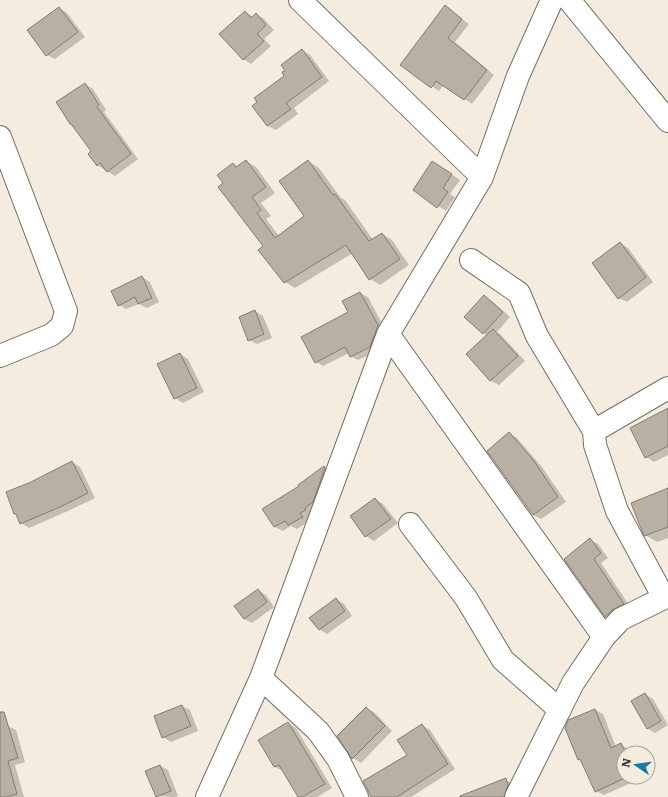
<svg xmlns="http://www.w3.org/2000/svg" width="668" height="797" viewBox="0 0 668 797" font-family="Literata,serif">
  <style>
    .shadow { fill: #0003 }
    .building { fill: #b7b0a3; stroke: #837d70 }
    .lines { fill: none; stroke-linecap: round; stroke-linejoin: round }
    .minor-casing { stroke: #746e62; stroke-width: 24 }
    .minor { stroke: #fff; stroke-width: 22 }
  </style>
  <rect width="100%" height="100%" fill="#f4eddf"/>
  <path class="shadow" d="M445,7L469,24L455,42L494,75L472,104L444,85L439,91L401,65Z
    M59,8L67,13L85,37L55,59L47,55Z
    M245,12L253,17L256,14L264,19L274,30L264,39L271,46L251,64L243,59Z
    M302,50L310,55L329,81L294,108L298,114L276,130L268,126L253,106L286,76V71Z
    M85,84L93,89L106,110L104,112L138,159L115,176L97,165L92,151Z
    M246,161L256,167L275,193L261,203L271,216L266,219L279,236L305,216L308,161L318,167L341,198L345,200L373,240L382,234L392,240L409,265L380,285L370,279L353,253L295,288L285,282L264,247L224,184L234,165L238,167Z
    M441,167L460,180L450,194L455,197L446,211L414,190Z
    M620,243L628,248L653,282L627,302L619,298Z
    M142,277L150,282L159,302L147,308L139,304L126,309L119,305Z
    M360,293L368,297L385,329L377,351L358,360L350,356L349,353L323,366L316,362L350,313L344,302Z
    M485,297L492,301L510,317L497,332L501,335L525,361L499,385L491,381L467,354L487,336L484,333Z
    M255,311L263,316L272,338L257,344L249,340Z
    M180,354L188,359L204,392L183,403L175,398Z
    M668,412V455L654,462L646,457Z
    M510,434L517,438L542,467L566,502L541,519L533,515Z
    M72,462L80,467L95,498L68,511L29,528L21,523L18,515L15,514L31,483Z
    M324,467L332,472L313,515L308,518L310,521L297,529L291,526L283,531L275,527L300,486Z
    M668,489V538L657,542L645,535Z
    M375,499L383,504L398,523L374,541L366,536L352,516Z
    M590,540L598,544L608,558L601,563L631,608L614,621L606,617L565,559Z
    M258,590L266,595L274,607L252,623L244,619Z
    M336,599L344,604L352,616L327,634L319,629Z
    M645,694L653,699L668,725L655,733L647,728Z
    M182,706L190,710L198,731L171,742L163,737Z
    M366,708L374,712L392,731L361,763L353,758L338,736Z
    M595,710L603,714L616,747L621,745L629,749L631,753H624V777L642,778L604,795L596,791L582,761L579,759Z
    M0,722L16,730L25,762L15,765L24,797H0Z
    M288,723L296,728L332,788L317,797H299L283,771L275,767Z
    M422,725L430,730L455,769L411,797H373L408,756Z
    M160,766L168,770L178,796L175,797L157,796Z
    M505,779L513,784L512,797H479Z"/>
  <path class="building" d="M445,5L462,19L448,38L487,70L464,100L436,81L431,88L400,65Z
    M59,7L78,32L46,56L27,30Z
    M245,11L251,18L256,13L266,25L257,34L264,41L243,60L219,34Z
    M302,49L322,77L286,103L291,109L267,126L252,106L257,102L254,98L284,76L282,72L285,71L281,65Z
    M85,83L99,105L97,107L131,154L107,172L100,163L97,166L88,154L91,151L71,124H70L56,102Z
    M246,160L266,187L252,197L261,210L257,213L275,238L304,216L279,181L308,160L333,195L335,194L369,241L382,233L400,259L369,280L346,245L284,283L258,250L263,246L218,187L223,183L217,175L233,163L236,167Z
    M432,161L452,174L443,188L448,192L437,208L413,190Z
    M620,242L646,277L618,299L592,263Z
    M142,276L152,298L138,304L135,297L118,306L111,291Z
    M360,292L378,325L370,347L350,357L345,347L315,363L301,337L348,312L342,301Z
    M484,295L503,312L483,334L464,317Z
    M255,310L264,334L248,341L239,317Z
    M493,329L518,356L490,381L466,354Z
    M180,353L197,388L174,399L157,364Z
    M668,408V446L645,458L630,428Z
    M509,432L534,461L558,497L533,515L487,451Z
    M72,461L88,493L60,507L20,524L16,514H14L6,492L31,482Z
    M324,466L325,468L313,502L305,508L306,510L300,513L303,517L288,525L285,521L274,527L262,509L299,486L298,485Z
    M668,488V527L644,536L631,503Z
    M375,498L391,519L365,537L350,516Z
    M590,538L601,553L594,559L624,604L612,610L605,617L564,559Z
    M258,589L267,602L244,619L234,606Z
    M336,598L345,611L319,630L309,618Z
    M645,693L661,721L647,729L631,701Z
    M182,705L191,726L162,738L154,716Z
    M366,707L385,726L352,759L337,736Z
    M595,709L611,748L621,743L626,753H624V777H627L595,792L580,759L578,760L565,728L568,720Z
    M0,712H4L18,758L8,761L17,794L6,797H0Z
    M288,722L325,784L302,797H298L279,765L274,767L258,740Z
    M422,724L448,764L397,797H371L363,781L407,755L397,740Z
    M160,765L171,791L156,797L145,771Z
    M506,778L508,785L504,797H460V796Z"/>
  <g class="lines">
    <defs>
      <path id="minor" d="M300,0L482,177
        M569,0L668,121
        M0,137L66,311L62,326L51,335L0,356
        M471,260L519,293L537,336L594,431L595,445L617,511L664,598
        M388,334L604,637
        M594,431L668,388
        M410,524L466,598L503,660L560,710
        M261,678L318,731L338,759L357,797
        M207,797L261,678L388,334L482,177L518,76L552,0
        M516,797L573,683L604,637L621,619L668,596"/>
    </defs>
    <use href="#minor" class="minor-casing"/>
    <use href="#minor" class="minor"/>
  </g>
  <g transform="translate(636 765) rotate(283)"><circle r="19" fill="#f4eddf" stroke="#a9a399"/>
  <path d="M0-3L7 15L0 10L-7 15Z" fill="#157aa5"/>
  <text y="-6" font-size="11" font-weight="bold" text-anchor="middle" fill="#383530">N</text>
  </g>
</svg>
